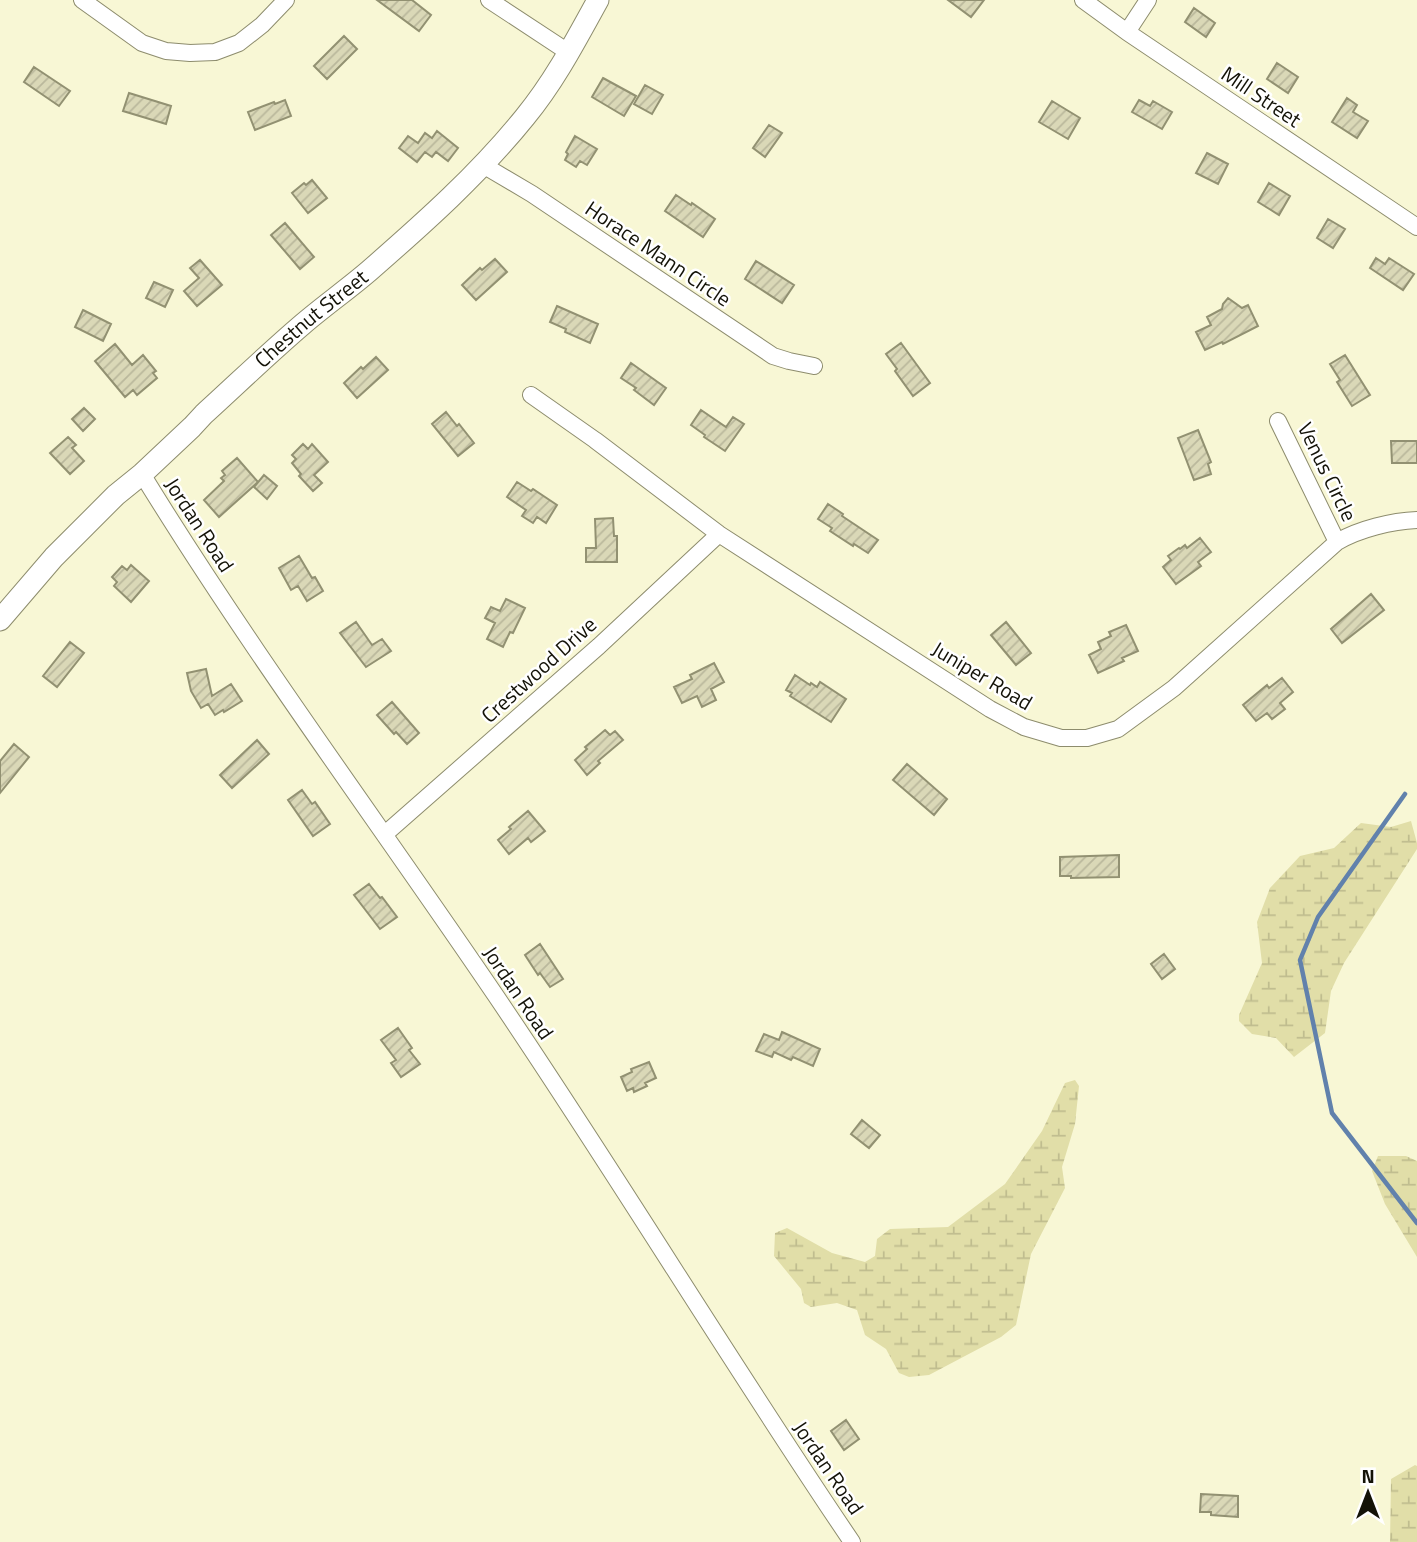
<svg xmlns="http://www.w3.org/2000/svg" width="1417" height="1542" viewBox="0 0 1417 1542" font-family="'Titillium Web',sans-serif">
  <style>
    .wetland { fill: url(#wetland-marsh) }
    .lines { fill: none; stroke-linecap: round; stroke-linejoin: round }
    .stream { stroke: #6181ac; stroke-width: 4.5 }
    .building { fill: url(#building-hatch); stroke: #929172; stroke-width: 2 }
    .street-casing { stroke: #8d8c6d; stroke-width: 18 }
    .secondary-casing { stroke: #8d8c6d; stroke-width: 23 }
    .street { stroke: #fff; stroke-width: 16 }
    .secondary { stroke: #fff; stroke-width: 21 }
    .labels { text-anchor: middle; stroke-width: 5; stroke-linejoin: round; paint-order: stroke }
    .street-label { font-size: 21px; fill: #131207; stroke: #fff }
  </style>
  <defs>
    <pattern id="wetland-marsh" width="20" height="14" patternUnits="userSpaceOnUse" patternTransform="scale(1.75)"><rect width="20" height="14" fill="#e1dea8"/><path d="M1 5h8M5 5V1M11 12h8M15 12V8" fill="none" stroke="#c0bd8f"/></pattern>
    <pattern id="building-hatch" width="6" height="6" patternUnits="userSpaceOnUse" patternTransform="scale(1.75)"><rect width="6" height="6" fill="#dad8b7"/><path d="M-1 1l2-2M0 6l6-6M5 7l2-2" fill="none" stroke="#bab89c"/></pattern>
  </defs>
  <rect width="100%" height="100%" fill="#f8f7d5"/>
  <path class="wetland" d="M1411,821L1417,843V849L1344,963L1331,991L1325,1033L1294,1057L1276,1038L1252,1034L1239,1021V1015L1262,963L1257,922L1270,888L1300,856L1334,848L1361,823L1391,827Z
    M1075,1080L1079,1086L1075,1124L1062,1167L1065,1188L1031,1254L1016,1325L1001,1337L929,1375L909,1377L899,1373L886,1349L865,1335L857,1310L837,1303L811,1307L804,1303L801,1289L774,1256L775,1233L787,1228L832,1253L865,1262L875,1256L877,1239L890,1229L948,1227L1005,1184L1042,1131L1065,1083Z
    M1378,1156H1406L1417,1161V1257L1385,1204L1372,1171Z
    M1415,1465L1417,1466V1542H1390L1391,1479Z"/>
  <g class="lines">
    <path class="stream" d="M1405,794L1318,917L1300,960L1332,1113L1417,1223"/>
  </g>
  <path class="building" d="M377,0H412L431,15L419,31Z
    M948,0H984L971,17Z
    M1194,8L1215,23L1206,37L1185,22Z
    M344,36L357,49L327,79L314,66Z
    M1277,63L1298,77L1288,93L1267,79Z
    M34,67L70,91L59,106L24,82Z
    M603,78L636,96L624,116L592,97Z
    M645,85L663,95L652,114L634,104Z
    M129,93L171,106L166,124L123,111Z
    M1347,98L1357,105L1353,112L1368,121L1357,138L1332,122Z
    M285,100L291,116L255,130L248,112L274,102L275,104Z
    M1139,100L1150,106L1153,101L1172,112L1162,129L1132,112Z
    M1052,101L1080,118L1068,139L1039,122Z
    M769,125L782,133L765,157L753,148Z
    M437,131L458,148L448,161L436,152L432,157L425,152L417,162L399,148L408,136L418,143L425,133L432,138Z
    M575,136L597,149L587,165L580,161L576,167L565,160L568,154L566,152Z
    M1207,153L1228,164L1218,184L1196,173Z
    M312,180L327,198L308,213L292,193L304,183L306,185Z
    M1269,183L1290,196L1279,215L1258,202Z
    M676,195L691,205L692,203L715,219L703,237L665,211Z
    M1328,219L1345,229L1333,248L1317,238Z
    M285,223L314,257L300,269L271,235Z
    M1376,258L1385,264L1389,258L1414,274L1403,290L1370,268Z
    M495,259L507,272L476,300L462,285L480,268L482,270Z
    M200,260L222,285L197,306L184,291L199,278L190,268Z
    M756,261L794,285L782,303L745,279Z
    M154,282L173,290L165,307L146,298Z
    M1228,298L1242,308L1248,305L1258,326L1223,344L1222,342L1205,350L1196,332L1211,325L1207,317L1222,309L1223,304Z
    M557,306L598,324L590,343L565,332L566,329L550,322Z
    M83,310L111,324L103,341L75,327Z
    M901,343L930,383L913,396L895,371L897,369L886,354Z
    M115,344L132,365L143,355L156,371L153,373L157,378L137,395L133,390L125,397L95,361Z
    M1345,355L1370,395L1352,406L1337,382L1340,380L1330,364Z
    M376,357L388,370L357,398L344,383L361,367L363,369Z
    M631,363L666,388L654,405L634,390L636,388L621,378Z
    M84,408L95,419L83,431L72,419Z
    M701,410L726,427L733,417L744,424L725,451L704,437L705,435L691,425Z
    M446,412L457,426L459,424L474,443L458,456L432,424Z
    M1198,430L1211,462L1208,464L1211,474L1194,480L1178,438Z
    M68,437L76,445L72,448L84,461L70,474L50,453Z
    M1391,441H1417V463H1392Z
    M303,444L308,449L312,444L328,462L314,475L322,483L313,491L299,476L301,474L292,463L296,459L292,455Z
    M237,458L258,482L219,517L204,500L224,481L221,478L225,475L222,471Z
    M264,475L277,486L267,499L254,487Z
    M517,482L531,491L533,489L557,505L546,523L537,517L533,523L522,516L526,510L507,497Z
    M828,504L843,514L842,516L878,540L868,553L854,544L853,546L830,531L832,528L818,519Z
    M613,518L614,536H617V562H586V548H596L595,519Z
    M1200,538L1211,552L1198,562L1201,566L1176,584L1163,567L1171,560L1168,556L1179,548L1180,549L1185,545L1187,548Z
    M299,556L312,578L315,577L323,591L307,601L298,586L291,590L279,568Z
    M131,565L149,581L131,602L114,586L117,582L112,577L122,566L127,570Z
    M1371,594L1384,610L1342,643L1331,629Z
    M506,599L525,608L513,633L510,632L503,647L487,639L495,623L485,618L491,607L500,611Z
    M356,622L372,645L382,639L391,651L366,667L340,633Z
    M1006,622L1031,653L1016,665L991,635Z
    M1126,625L1138,651L1122,658L1124,661L1098,673L1089,655L1101,649L1098,642L1111,636L1109,632Z
    M70,642L84,653L57,687L43,676Z
    M714,663L724,682L711,689L716,700L702,707L697,696L682,703L674,687L692,679L690,675Z
    M206,669L212,696L231,684L242,701L224,712L223,710L215,715L208,704L201,708L191,691L187,673Z
    M795,675L810,685L811,683L817,687L820,682L846,699L831,722L790,696L792,693L786,690Z
    M1282,678L1293,692L1280,703L1285,709L1272,719L1267,713L1256,721L1243,705L1267,685L1269,688Z
    M392,702L419,733L407,744L396,732L394,734L377,715Z
    M605,730L610,735L615,731L623,740L598,761L600,763L587,775L575,760L587,749L585,747Z
    M257,740L269,754L232,788L220,775Z
    M14,744L29,757L0,793V761Z
    M907,764L947,799L934,815L893,780Z
    M302,790L312,804L315,802L330,824L313,836L288,800Z
    M528,811L545,831L531,842L528,838L509,854L498,840L511,829L509,827Z
    M1119,855V877L1071,878V876H1060V857Z
    M369,884L380,898L382,897L397,917L380,929L354,895Z
    M540,944L563,979L550,987L540,973L538,975L525,955Z
    M1164,954L1175,969L1162,979L1151,964Z
    M398,1028L412,1048L409,1050L420,1064L401,1077L391,1063L396,1060L381,1040Z
    M782,1032L820,1049L813,1066L793,1057L791,1060L774,1052L772,1057L756,1051L764,1034L779,1040Z
    M649,1062L656,1078L645,1083L647,1086L634,1092L633,1088L627,1091L621,1077L632,1072L631,1069Z
    M862,1120L880,1135L869,1148L851,1134Z
    M846,1420L859,1439L844,1450L831,1431Z
    M1201,1494L1238,1496V1517L1211,1515V1512H1200Z"/>
  <g class="lines">
    <defs>
      <path id="street" d="M82,0L142,43L166,51L190,53L215,52L239,43L262,25L286,0
        M489,0L568,52
        M1083,0L1127,32L1417,227
        M1127,32L1148,0
        M483,165L532,194L773,356L789,361L814,366
        M531,395L595,440L719,534L990,709L1024,727L1061,738H1087L1118,729L1174,688L1337,542C1359,529 1392,521 1417,520
        M1278,421L1337,542
        M142,474C252,653 378,822 496,996C618,1176 730,1362 852,1542
        M385,834L599,646L719,534"/>
      <g id="secondary">
        <path id="s1" d="M0,620L54,557L116,495L142,474L192,427L204,414C237,384 269,353 303,324C324,306 348,289 369,271C424,223 479,174 525,117C554,82 576,40 598,0"/>
      </g>
    </defs>
    <use href="#street" class="street-casing"/>
    <use href="#secondary" class="secondary-casing"/>
    <use href="#street" class="street"/>
    <use href="#secondary" class="secondary"/>
  </g>
  <g class="labels">
    <g class="street-label">
      <text transform="translate(1261 97) rotate(34)" y="7">Mill Street</text>
      <text transform="translate(658 254) rotate(34)" y="7">Horace Mann Circle</text>
      <text dy="7" stroke="none"><textPath href="#s1" startOffset="434">Chestnut Street</textPath></text>
      <text transform="translate(1327 472) rotate(64)" y="7">Venus Circle</text>
      <text transform="translate(199 525) rotate(57)" y="7">Jordan Road</text>
      <text transform="translate(539 670) rotate(-42)" y="7">Crestwood Drive</text>
      <text transform="translate(982 676) rotate(31)" y="7">Juniper Road</text>
      <text transform="translate(518 993) rotate(56)" y="7">Jordan Road</text>
      <text transform="translate(828 1468) rotate(56)" y="7">Jordan Road</text>
    </g>
  </g>
  <g transform="translate(1368 1493)" stroke="#ffffff" stroke-width="5" paint-order="stroke">
  <path d="M0-5L12 26L0 18L-12 26Z" fill="#131207"/>
  <text y="-10" font-size="19" font-weight="bold" text-anchor="middle" fill="#131207">N</text>
  </g>
</svg>
